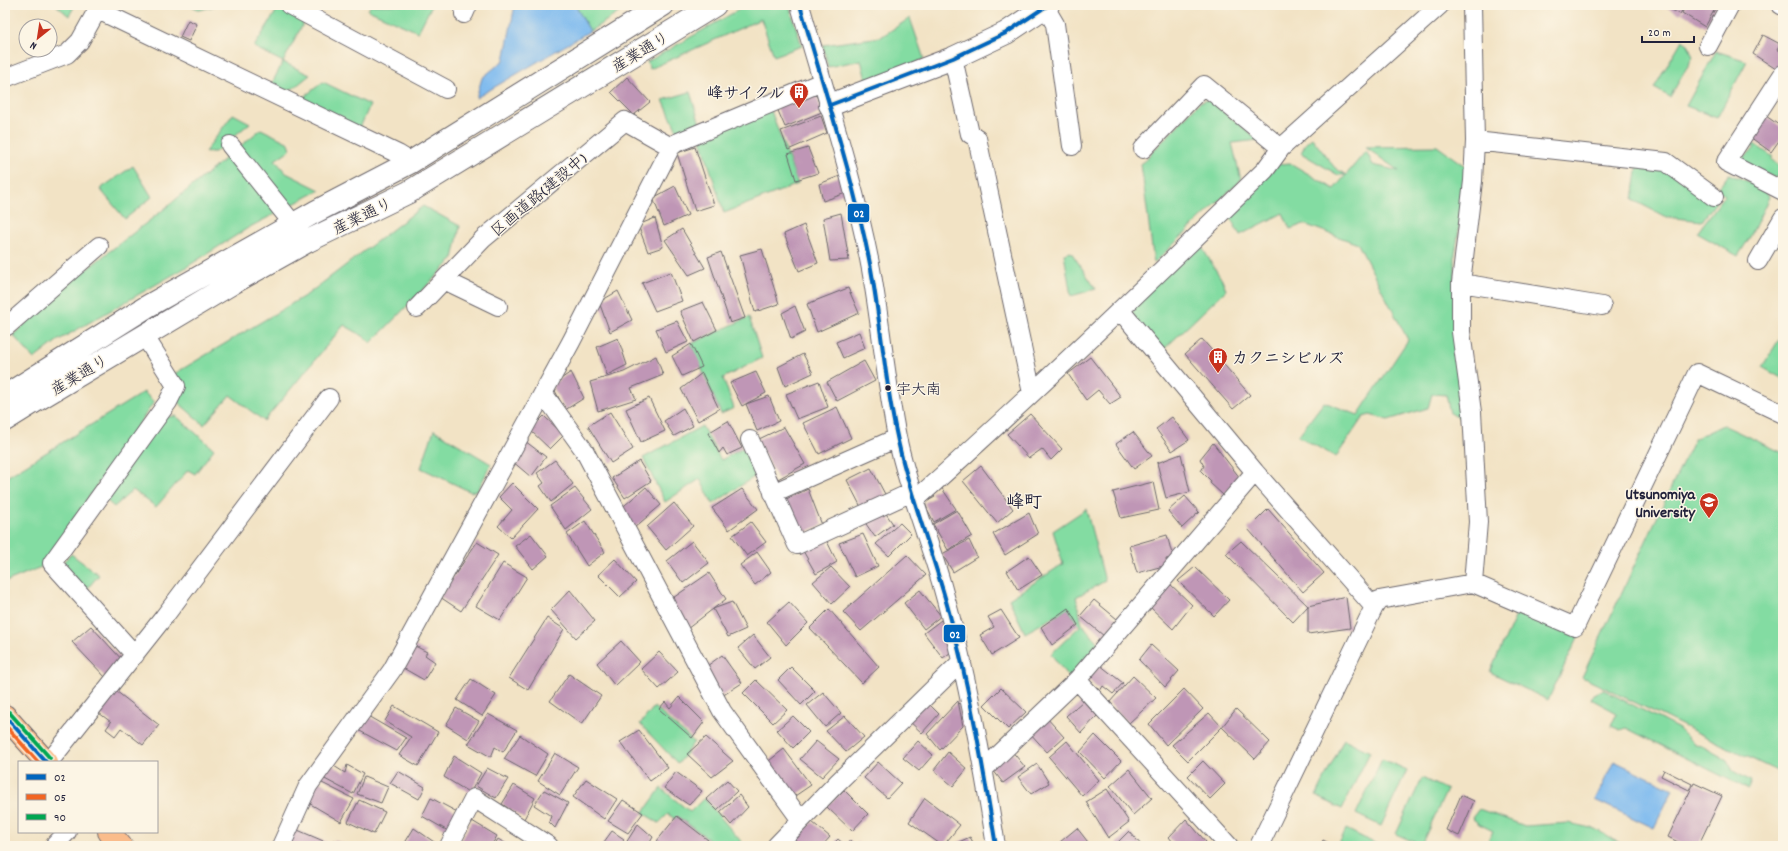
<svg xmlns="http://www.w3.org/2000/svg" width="1788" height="851" viewBox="0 0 1788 851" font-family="Dekko,'Klee One',sans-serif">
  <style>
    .green { fill: #83dca2; stroke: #527f6e }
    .water { fill: #7cb9ef; stroke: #4f6e95 }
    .building { fill: #bf96b6 }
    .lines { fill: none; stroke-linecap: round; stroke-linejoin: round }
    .minor-casing { stroke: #6b666b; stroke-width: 20 }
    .tertiary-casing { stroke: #6b666b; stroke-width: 24 }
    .trunk-casing { stroke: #6b666b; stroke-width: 24 }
    .minor { stroke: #fff; stroke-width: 18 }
    .tertiary { stroke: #fff; stroke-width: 22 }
    .trunk { stroke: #fabc8b; stroke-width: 22 }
    .bus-1-casing { stroke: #fcf5e5; stroke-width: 7 }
    .bus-2-casing { stroke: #fcf5e5; stroke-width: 7 }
    .bus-3-casing { stroke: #fcf5e5; stroke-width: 7 }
    .bus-1 { stroke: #0065bd; stroke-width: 4 }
    .bus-2 { stroke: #f26522; stroke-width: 4 }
    .bus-3 { stroke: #00a651; stroke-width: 4 }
    .bus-dot { fill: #22223b; stroke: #fcf5e5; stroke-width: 1.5 }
    .labels { text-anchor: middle; stroke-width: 3; stroke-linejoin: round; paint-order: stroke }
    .bus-label { font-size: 15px; fill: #22223b; stroke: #fcf5e5; text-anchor: start }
    .street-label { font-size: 16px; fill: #22223b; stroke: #fcf5e5 }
    .poi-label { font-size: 16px; font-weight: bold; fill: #22223b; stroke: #fcf5e5; text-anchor: end }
    .quarter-label { font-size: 18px; font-weight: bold; fill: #22223b; stroke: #fcf5e5 }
    .line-badge { stroke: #fcf5e5; stroke-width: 1.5 }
    .badge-label { font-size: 11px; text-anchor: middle; font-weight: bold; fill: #fff }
  </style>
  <rect width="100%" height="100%" fill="#fcf5e5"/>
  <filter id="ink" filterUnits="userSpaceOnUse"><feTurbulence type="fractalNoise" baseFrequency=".025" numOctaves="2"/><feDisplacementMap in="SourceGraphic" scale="8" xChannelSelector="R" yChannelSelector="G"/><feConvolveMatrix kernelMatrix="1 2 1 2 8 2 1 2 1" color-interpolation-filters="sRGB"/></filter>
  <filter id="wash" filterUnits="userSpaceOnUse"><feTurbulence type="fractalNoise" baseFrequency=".012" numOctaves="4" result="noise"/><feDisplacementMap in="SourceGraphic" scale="16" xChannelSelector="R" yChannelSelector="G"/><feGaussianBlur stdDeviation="0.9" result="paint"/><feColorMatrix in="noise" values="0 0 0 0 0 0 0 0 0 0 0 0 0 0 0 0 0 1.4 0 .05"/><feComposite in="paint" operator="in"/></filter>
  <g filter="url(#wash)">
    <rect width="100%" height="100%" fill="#f2e3c5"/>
    <path class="green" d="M56,5H75L69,16Z
      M190,5H218L200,10Z
      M371,5H432L418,32L368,10Z
      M575,5H631L590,31Z
      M747,5H789L802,46L774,56L761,19L650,69L647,62Z
      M279,7L304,22L283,62L310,75C292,88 292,96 271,85L283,62L254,47Z
      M910,18L924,59L867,84L861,60L828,67L823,45L881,37Z
      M1682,40L1688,44L1693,57L1670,97L1654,88Z
      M1716,51L1747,61L1717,118L1686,106Z
      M323,82L370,105L359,130L301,99Z
      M690,92L700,124L677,131L663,100Z
      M1209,100L1259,140L1232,143L1241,180L1154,263L1141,164L1200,102Z
      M770,108L798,184L724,213L700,137Z
      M233,114L250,123L215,152H205Z
      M261,129L289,143L291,149L275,160L286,173L320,190L248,228L185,268L57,341L34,359L13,335L70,282L163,210Z
      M1312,138L1335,168L1346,175L1366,151L1373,165L1399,171L1365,147L1437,146L1469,169L1455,254L1456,335L1467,422L1450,413L1446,395L1432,394L1428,408L1388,420L1370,415L1363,417L1336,457L1298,436L1324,402L1358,415L1408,340L1358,244L1304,224L1290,229L1283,213L1240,235L1227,212L1279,164L1290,163L1334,189L1346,175H1338L1301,153L1306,143Z
      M1747,139L1773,157L1771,159L1783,170V173L1774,178L1740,160L1755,148L1746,141Z
      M1638,163L1661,167L1716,202L1702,221L1666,217L1633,200Z
      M133,166L152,197L125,219L100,189Z
      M1729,174L1765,188L1769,197L1750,237L1738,256L1697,233L1725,195L1717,190Z
      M423,206L460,226L453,259L371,343L363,336L344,325L264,421L230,395L204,425L163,389L164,380L308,294Z
      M1198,241L1222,280L1226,290L1162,351L1132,315L1133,306Z
      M1071,252L1096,289L1071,296L1064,254Z
      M749,317L762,358L723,378L734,408L721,414L691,344Z
      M1783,333V379L1762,367Z
      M144,392L154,402L41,567L5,582V478Z
      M176,416L214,449L195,474L188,470L156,507L133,490L114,507L105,499L164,417Z
      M1723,425L1783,453V774L1582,677L1694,439Z
      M702,426L721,460L751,444L763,471L713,504L700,479L665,502L643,458Z
      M434,430L491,464L478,490L471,492L421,468Z
      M1086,509L1105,581L1076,597L1082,624L1099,644L1069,678L1051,654L1080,626L1068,609L1025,633L1009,599L1063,564L1053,531Z
      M71,554L99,575L86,590L65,568L64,561Z
      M1520,607L1580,633L1548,700L1490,672Z
      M1604,690L1679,729L1695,745L1702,746L1727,760L1733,771L1751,781L1748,789L1626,728L1620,730L1611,726L1617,713L1591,699L1593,694Z
      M654,707L694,742L678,764L640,724Z
      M1344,739L1370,752L1342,809L1316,796Z
      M1382,759L1407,770L1381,826L1356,814Z
      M1422,778L1447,790L1421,845L1396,834Z
      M661,788L690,812L704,798L745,846H721L717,843L715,846H704L709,839L678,817L675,819L668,814L659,823L643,813Z
      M1479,809L1525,826L1568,823L1595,829L1625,846H1483L1487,843L1493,831L1479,824L1472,818Z
      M1346,829L1380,846H1338Z"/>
    <path class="water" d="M515,5H575L590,31L476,98L482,78L504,60Z
      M1614,761L1673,789L1654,828L1595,800Z"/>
    <g id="blocks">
      <path class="building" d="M1661,5H1685L1680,14Z
        M1686,5H1717L1705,27L1682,13Z
        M188,20L197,24L189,41L180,37Z
        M1763,35L1780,44L1777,49L1783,53V63L1779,71L1753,54Z
        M627,77L650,102L634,115L611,92Z
        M815,91L822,112L785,127L776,106Z
        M821,116L827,133L788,150L781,131Z
        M1766,116L1783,128V135L1771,152L1750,137Z
        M695,147L714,205L695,211L677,153Z
        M808,148L818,173L796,180L788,154Z
        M840,176L846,193L823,201L819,184Z
        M675,186L688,215L664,226L653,198Z
        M841,213L849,260L830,261L823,218Z
        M655,218L663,247L648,252L638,225Z
        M804,225L818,263L799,271L784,234Z
        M682,229L705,268L689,275L665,240Z
        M762,249L779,304L755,312L740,255Z
        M721,252L745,318L730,323L708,257Z
        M671,272L682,301L655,311L642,283Z
        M848,288L859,313L817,332L807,304Z
        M618,291L632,320L610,332L599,302Z
        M703,302L717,330L694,342L680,311Z
        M795,306L805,332L791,339L782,313Z
        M677,321L688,342L666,352L656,329Z
        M859,332L865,348L843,358L836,342Z
        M618,338L627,365L607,375L597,347Z
        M1202,339L1250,395L1233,409L1185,354Z
        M691,344L702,367L682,376L672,356Z
        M803,354L813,373L785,386L778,367Z
        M656,356L663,375L631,388L636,399L598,411L590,382L624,372Z
        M1090,357L1121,397L1110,404L1098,390L1086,400L1068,374Z
        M864,361L875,381L837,401L827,382Z
        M571,372L584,398L565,410L552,385Z
        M756,372L766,393L742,406L730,383Z
        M702,373L719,409L698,421L681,389Z
        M819,381L828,407L797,419L786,394Z
        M769,396L779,421L757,431L746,404Z
        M649,398L665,431L641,442L626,409Z
        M837,407L851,438L819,454L803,423Z
        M683,408L693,426L674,436L664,421Z
        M610,412L633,449L611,463L588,426Z
        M1030,414L1062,449L1051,460L1042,449L1029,458L1007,434Z
        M544,416L564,435L550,449L530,430Z
        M1172,417L1189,440L1172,451L1156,429Z
        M728,421L742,448L727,455L723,448L719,453L708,433Z
        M784,427L805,464L778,479L757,440Z
        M1133,432L1152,456L1134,469L1116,444Z
        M525,441L546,457L531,477L512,461Z
        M1213,443L1240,478L1223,495L1210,483L1211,481L1201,471L1204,466L1200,459Z
        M1181,454L1190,492L1166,498L1157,463Z
        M555,460L573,484L551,502L540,486L544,483L537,473Z
        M639,461L651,481L625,498L612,478Z
        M981,466L1013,509L997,523L963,481Z
        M871,468L886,496L862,509L847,480Z
        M1153,482L1159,510L1121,518L1113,492Z
        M512,483L538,509L511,538L498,526L512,510L499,497Z
        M646,487L661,505L634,528L618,511Z
        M941,487L956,509L934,522L924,503L935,497L931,493Z
        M575,488L592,509L566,530L550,506Z
        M742,489L758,509L729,530L712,508Z
        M808,489L822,525L797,535L782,501Z
        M1185,496L1199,512L1182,528L1168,511Z
        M674,503L693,526L666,550L647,527Z
        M883,509L893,524L875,537L864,521Z
        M1268,509L1324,573L1303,592L1248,529Z
        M957,510L972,536L948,550L933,524Z
        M1029,513L1038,534L1005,555L993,534Z
        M585,521L605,552L587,566L567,534Z
        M751,522L766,542L747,556L732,536Z
        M900,523L911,534L889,556L876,544Z
        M531,534L548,556L533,569L515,546Z
        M863,534L878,566L855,577L839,543Z
        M1167,535L1173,558L1166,559L1167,565L1137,573L1129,546Z
        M825,537L837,562L816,574L802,549Z
        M969,540L977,557L953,572L942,554Z
        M692,541L709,563L683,583L667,561Z
        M1241,541L1308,606L1346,597L1350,628L1308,634V606L1293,622L1226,554Z
        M477,542L498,555L461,611L440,597Z
        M757,552L771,572L755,585L740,565Z
        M907,555L926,575L861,631L843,612Z
        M1029,556L1042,575L1018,590L1007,571Z
        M615,559L636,582L620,597L598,575Z
        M503,563L527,577L500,620L476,606Z
        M831,567L850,587L832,604L813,582Z
        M1195,567L1229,600L1214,616L1178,581Z
        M709,573L726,599L687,629L667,602Z
        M1168,582L1192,605L1173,629L1148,605Z
        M570,590L595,621L576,638L551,610Z
        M920,590L941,616L924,629L904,603Z
        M1094,600L1117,619L1104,636L1080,616Z
        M732,602L746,629L728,637L713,609Z
        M789,602L808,623L786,645L767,622Z
        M1068,608L1078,625L1052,645L1041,627Z
        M829,609L879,667L862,683L810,628Z
        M1001,610L1019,638L992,655L980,635L994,627L988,617Z
        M547,618L564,629L528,690L509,678Z
        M941,620L950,633L944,637L954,650L943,658L924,633Z
        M91,626L124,662L107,679L72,642Z
        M753,635L770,657L755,669L738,648Z
        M621,641L640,662L615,686L597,663Z
        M1151,645L1179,671L1165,687L1139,660Z
        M415,646L427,652L425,655L435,662L424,680L403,668Z
        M659,652L678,672L659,689L641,669Z
        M722,655L742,683L722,696L703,669Z
        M1100,665L1123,683L1113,694L1103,686L1100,691L1088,679Z
        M791,667L815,691L801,705L778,680Z
        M569,674L601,696L582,724L550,701Z
        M1133,676L1156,698L1129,723L1109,703Z
        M471,679L496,695L482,716L457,700Z
        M756,680L787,710L773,723L743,693Z
        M1001,688L1026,712L1008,729L984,705Z
        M1184,689L1203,709L1166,745L1149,724Z
        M116,691L159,725L143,745L121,728L115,736L106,729L111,722L99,713Z
        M823,692L841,713L825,727L807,705Z
        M679,697L704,722L692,738L659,709L665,702L670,708Z
        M926,701L939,714L922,733L908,720Z
        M958,701L963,726L940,750L927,734Z
        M1083,701L1097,716L1081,733L1066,716Z
        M394,706L438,732L418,766L399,755L411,737L385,721Z
        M456,708L479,721L468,739L446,725Z
        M1236,709L1270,742L1255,759L1222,727Z
        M1209,713L1222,727L1188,761L1172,745Z
        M488,714L517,730L503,752L495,747L491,757L468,744Z
        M366,715L406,738L397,751L358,730Z
        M793,716L809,732L793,748L777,730Z
        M845,716L864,737L846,752L826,731Z
        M1046,717L1064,737L1047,752L1029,732Z
        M639,730L668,768L650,781L620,742Z
        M520,735L548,754L535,776L504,759Z
        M1095,735L1121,761L1105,778L1080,752Z
        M706,737L733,761L712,777L687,754Z
        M816,741L839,759L822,777L800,759Z
        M918,741L933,755L919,771L903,758Z
        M1067,741L1099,780L1082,796L1049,757Z
        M784,749L811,785L792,798L765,764Z
        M1011,750L1025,767L1003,783L990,766Z
        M948,752L967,769L953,786L934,770Z
        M555,753L578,767L560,795L538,781Z
        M454,756L481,773L470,793L444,777Z
        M326,761L345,773L347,765L363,774L353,794L321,777Z
        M1203,761L1225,784L1210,799L1188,776Z
        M878,762L901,783L887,798L864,778Z
        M1037,764L1049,783L1031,794L1018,777Z
        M487,768L508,779L496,798L476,786Z
        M1129,769L1152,798L1133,815L1110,786Z
        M1664,770L1692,784L1689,790L1661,776Z
        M398,771L425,787L419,799L390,783Z
        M676,772L702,791L689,805L664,788Z
        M364,777L388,787L381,803L357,794Z
        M586,779L617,799L604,819L573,797Z
        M727,780L737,791L717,810L706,799Z
        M318,781L354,799L341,822L307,802Z
        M1694,783L1722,796L1698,846H1686L1668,837Z
        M514,785L535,798L524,819L502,804Z
        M1107,789L1129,822L1108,838L1086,802Z
        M544,790L568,803L555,828L549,822L551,816L534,805Z
        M844,790L868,814L852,831L827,807Z
        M739,795L748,807L731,825L720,812Z
        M1461,795L1474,801L1459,836L1446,830Z
        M431,798L459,813L448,831L422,816Z
        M925,798L960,825L943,846L909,822Z
        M359,800L385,812L374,834L348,822Z
        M623,800L643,813L628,833L608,821Z
        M677,816L708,840L703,846H664L657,841Z
        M1186,819L1206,842L1202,846H1176L1169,837Z
        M472,821L497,836L491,846H468L460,842Z
        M812,822L830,837L822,846H799L794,842Z
        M638,824L653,837L648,846H624Z
        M293,828L328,843L327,846H286Z
        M414,828L437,844L436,846H403Z
        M1077,828L1091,846H1062L1060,842Z
        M612,831L624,839L620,846H601Z
        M1129,831L1142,846H1114Z
        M970,837L975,846H950Z
        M498,839L510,846H494Z
        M838,839L846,846L850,840L855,846L858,842L862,846H831Z
        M334,840L349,846H332Z
        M1323,840L1335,846H1320Z"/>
    </g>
  </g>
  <g filter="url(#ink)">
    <use href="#blocks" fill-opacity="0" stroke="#6b666b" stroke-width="1"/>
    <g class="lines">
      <defs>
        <path id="minor" d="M289,5L446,89
          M800,5C825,93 854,180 871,269C881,325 886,382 897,437C907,486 927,534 941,582C966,669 982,757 996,846
          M1472,5L1475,141L1473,181L1461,283V332L1472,412L1478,522L1473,583
          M1781,5L1783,6
          M1045,7L1055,24L1072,146
          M98,10L398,154L411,162
          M464,14L468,5
          M1708,46L1730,5
          M953,58L970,134L977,138L1032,393
          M1783,74L1726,162L1783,191
          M5,78L67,54L80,41L100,5
          M1475,141L1666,162L1714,197
          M230,145L302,235
          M1143,149L1204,85L1281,148
          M1758,261L1783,218
          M444,280L498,306
          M1461,283L1602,306
          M417,308L483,239L625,121L671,147
          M1120,310L1255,472L1374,607
          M5,325L7,326L99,246
          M543,393L584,450L722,711L800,819
          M750,440L797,545L912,492
          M773,493L897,438
          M915,500C1035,393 1150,282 1265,170L1281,148L1440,5
          M135,655L52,563L168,402L176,386L144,335
          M1077,680L1229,846
          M49,762L164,617L329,398
          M984,769L1077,680L1255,472
          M54,846L67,832
          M281,846L308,786L392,670L571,342L671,147L676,143L822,82
          M449,846L474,798L549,846
          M776,846L837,783L962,661
          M1259,846L1374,607L1379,600L1473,583L1575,627L1697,373L1783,414"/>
        <path id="tertiary" d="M830,105L953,58L1006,33L1048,5
          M5,396L148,306L315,212L411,162L663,5
          M5,420L42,397L231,284L308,241L409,192L715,5"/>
        <path id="trunk" d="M5,716L46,762
          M109,832L121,846"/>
      </defs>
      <use href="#minor" class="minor-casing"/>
      <use href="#tertiary" class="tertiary-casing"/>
      <use href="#trunk" class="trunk-casing"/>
      <use href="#minor" class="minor"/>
      <use href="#tertiary" class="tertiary"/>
      <use href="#trunk" class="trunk"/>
      <defs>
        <path id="bus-1" d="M800,5C825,92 854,180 871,269C882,331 886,393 901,454C914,507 935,559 949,612C970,689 983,767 996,846
          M830,105L953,58L1006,33L1048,5
          M5,716L46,762"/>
        <path id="bus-2" d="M5,725L38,762"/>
        <path id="bus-3" d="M9,712L50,758"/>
      </defs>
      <use href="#bus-1" class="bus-1-casing"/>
      <use href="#bus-2" class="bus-2-casing"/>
      <use href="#bus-3" class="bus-3-casing"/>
      <use href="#bus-1" class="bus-1"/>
      <use href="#bus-2" class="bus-2"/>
      <use href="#bus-3" class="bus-3"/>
    </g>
  </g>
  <defs>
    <symbol id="building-pin" viewBox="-11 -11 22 30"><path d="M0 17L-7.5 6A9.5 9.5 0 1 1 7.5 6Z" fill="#c8321e" stroke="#fcf5e5"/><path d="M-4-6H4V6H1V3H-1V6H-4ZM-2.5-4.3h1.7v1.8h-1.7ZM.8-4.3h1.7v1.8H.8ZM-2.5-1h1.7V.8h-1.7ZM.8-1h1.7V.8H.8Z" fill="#fff"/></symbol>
    <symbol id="university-pin" viewBox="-11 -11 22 30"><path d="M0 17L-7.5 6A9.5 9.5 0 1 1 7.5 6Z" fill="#c8321e" stroke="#fcf5e5"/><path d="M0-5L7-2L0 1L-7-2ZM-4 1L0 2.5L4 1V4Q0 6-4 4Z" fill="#fff"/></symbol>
  </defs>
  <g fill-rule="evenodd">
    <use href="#building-pin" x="788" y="81" width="22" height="30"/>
    <use href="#building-pin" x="1207" y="346" width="22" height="30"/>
    <use href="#university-pin" x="1698" y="491" width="22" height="30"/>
  </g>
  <circle class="bus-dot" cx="888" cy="388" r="3.5"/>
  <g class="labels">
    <g class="bus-label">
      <text x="896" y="394">宇大南</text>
    </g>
    <g class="street-label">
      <text transform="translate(640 51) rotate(-31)" y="6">産業通り</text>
      <text transform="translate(538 194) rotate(-40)" y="6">区画道路(建設中)</text>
      <text transform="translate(362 215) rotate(-26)" y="6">産業通り</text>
      <text transform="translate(79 374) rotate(-31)" y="6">産業通り</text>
    </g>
    <g class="poi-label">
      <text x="785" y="98">峰サイクル</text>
      <text x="1232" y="363" text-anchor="start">カクニシビルズ</text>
      <text x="1695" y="499">Utsunomiya<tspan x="1695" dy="18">University</tspan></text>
    </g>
    <g class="quarter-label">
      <text x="1024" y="507">峰町</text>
    </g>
  </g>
  <g class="line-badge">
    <rect x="847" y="203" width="23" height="20" rx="4" fill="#0065bd"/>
    <rect x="943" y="624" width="23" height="19" rx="4" fill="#0065bd"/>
  </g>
  <g class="badge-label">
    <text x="859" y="217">02</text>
    <text x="955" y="638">02</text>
  </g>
  <rect width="1788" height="851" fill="none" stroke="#fcf5e5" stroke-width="20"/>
  <rect x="18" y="761" width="140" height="72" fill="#fcf5e5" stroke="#a5a1a1"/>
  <rect x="26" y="774" width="20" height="6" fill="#0065bd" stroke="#a5a1a1"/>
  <text x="54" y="781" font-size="12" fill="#22223b">02</text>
  <rect x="26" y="794" width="20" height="6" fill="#f26522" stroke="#a5a1a1"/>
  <text x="54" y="801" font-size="12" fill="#22223b">05</text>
  <rect x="26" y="814" width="20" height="6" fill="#00a651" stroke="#a5a1a1"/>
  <text x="54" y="821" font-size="12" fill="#22223b">90</text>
  <g transform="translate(38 38) rotate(210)"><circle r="19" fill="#fcf5e5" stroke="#a5a1a1"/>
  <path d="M0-3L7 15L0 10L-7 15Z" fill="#c8321e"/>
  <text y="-6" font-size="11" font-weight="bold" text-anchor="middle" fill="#22223b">N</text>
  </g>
  <path d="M1642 36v6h52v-6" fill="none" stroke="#22223b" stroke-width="2"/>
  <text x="1648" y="36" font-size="12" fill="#22223b" stroke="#fcf5e5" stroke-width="3" paint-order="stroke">20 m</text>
</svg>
